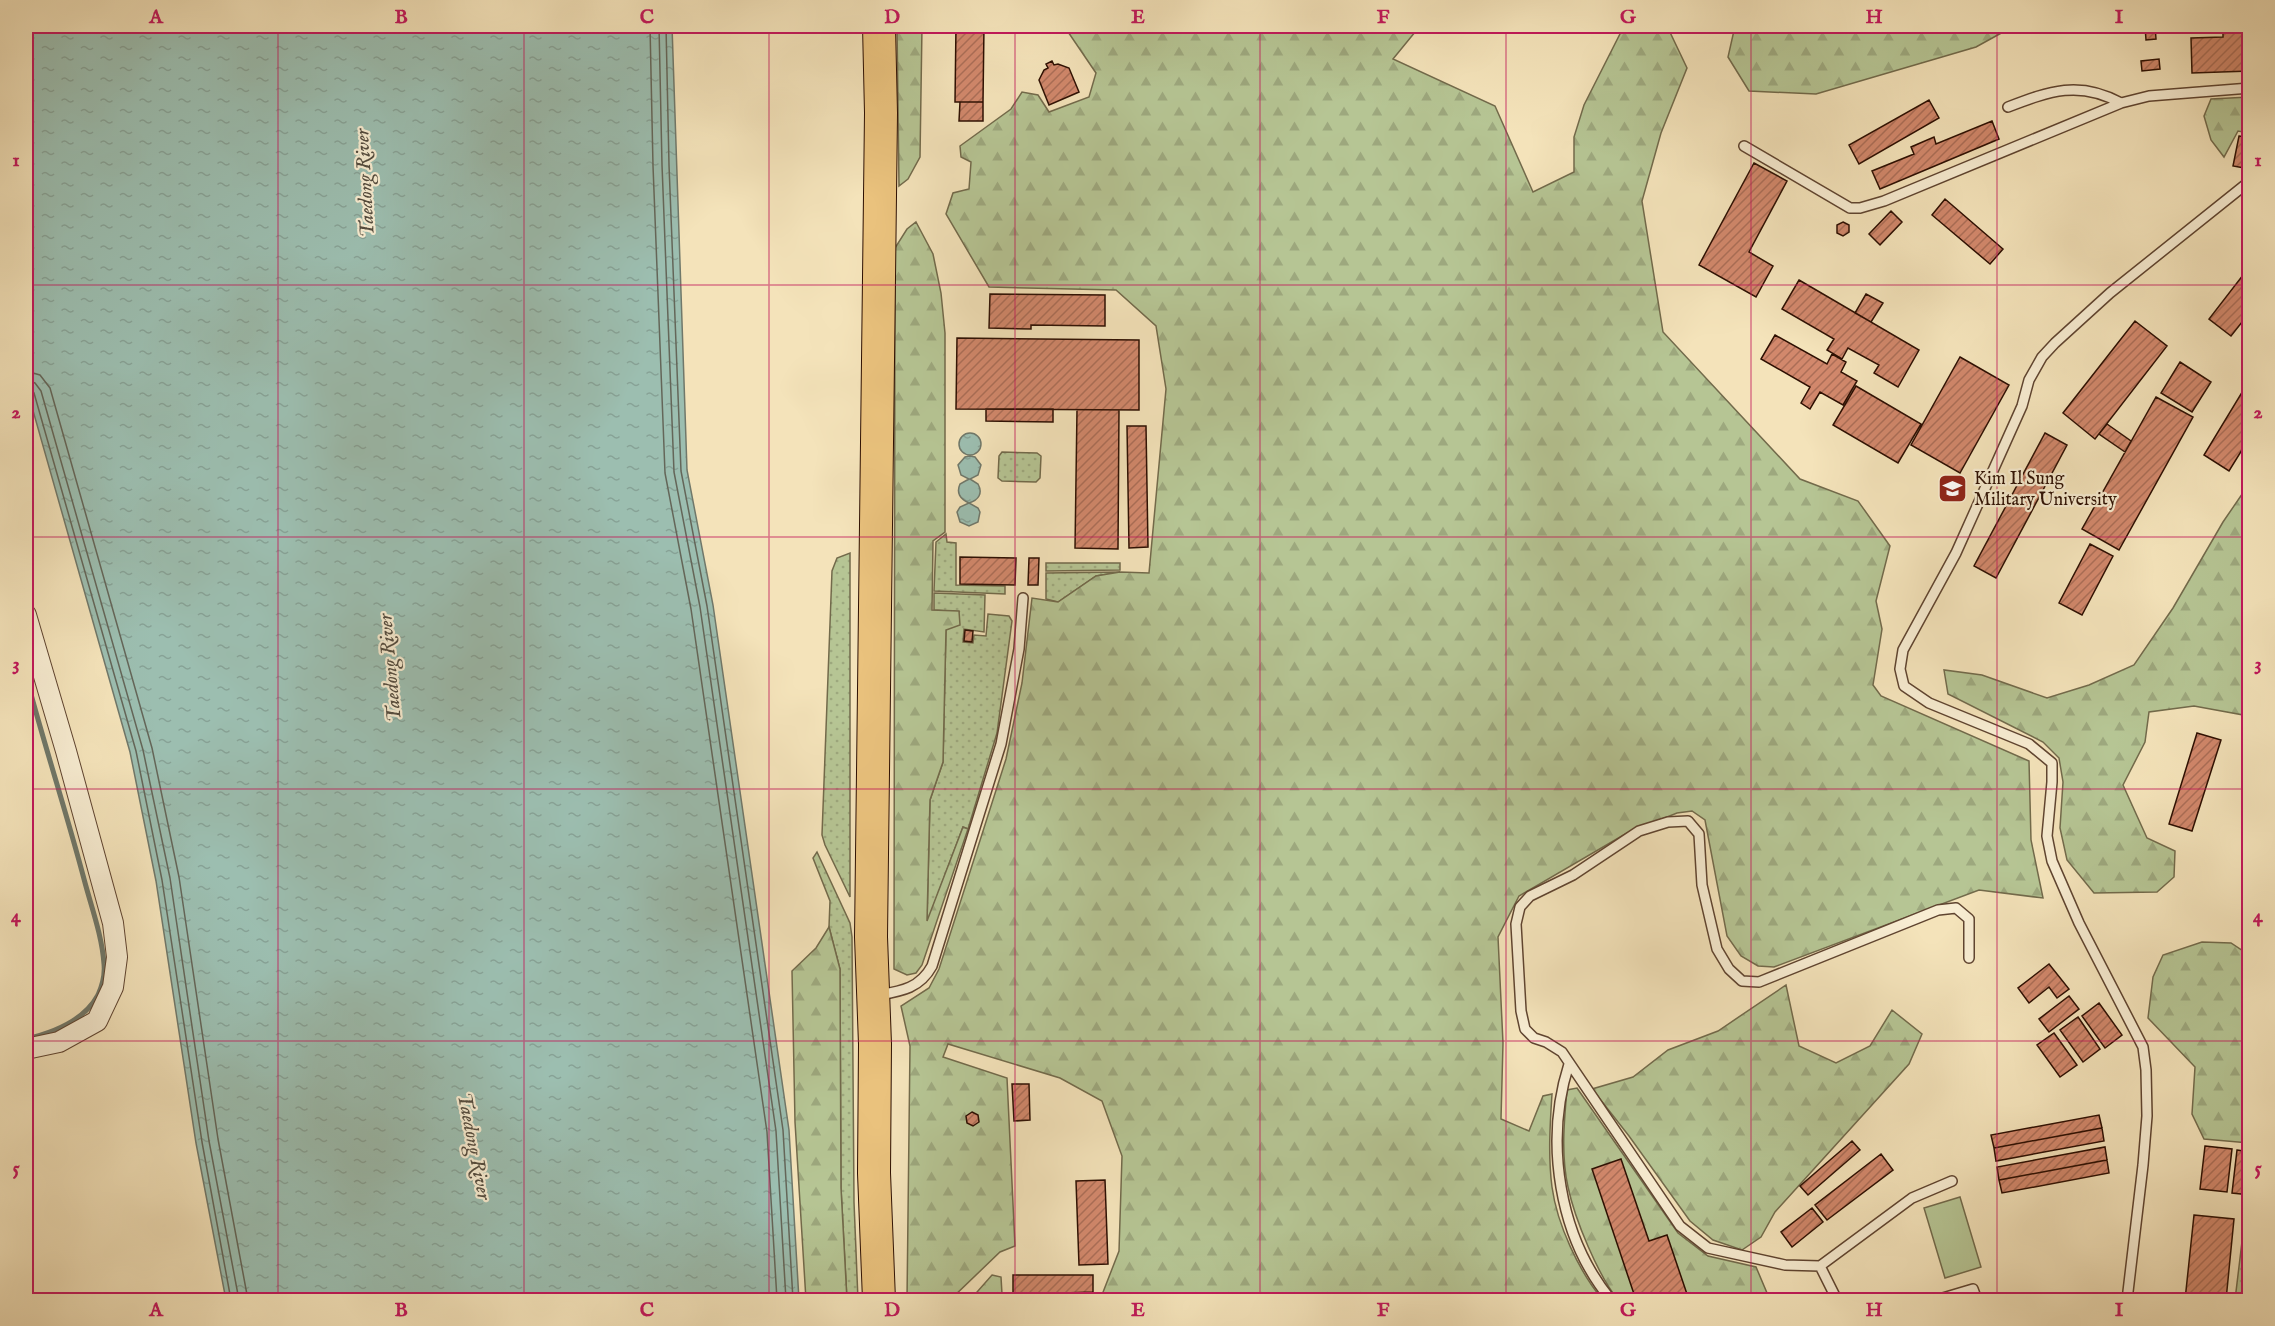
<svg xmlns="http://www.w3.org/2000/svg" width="2275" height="1326" viewBox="0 0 2275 1326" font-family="'IM FELL English',serif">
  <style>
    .grass { fill: url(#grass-dots); stroke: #726a4b; stroke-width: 1.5 }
    .forest { fill: url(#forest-firs); stroke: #726a4b; stroke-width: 1.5 }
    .pitch { fill: #b6c594; stroke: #726a4b; stroke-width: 1.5 }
    .water { fill: url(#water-ripples); stroke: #70786a; stroke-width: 1.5 }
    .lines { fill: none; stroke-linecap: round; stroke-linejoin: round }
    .shore { stroke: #646659; stroke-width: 1.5 }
    .stream { stroke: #70786a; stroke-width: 5 }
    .building { fill: url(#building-hatch); stroke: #2d0f02; stroke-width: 1.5 }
    .service-casing { stroke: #5f4430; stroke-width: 12 }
    .minor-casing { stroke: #5f4430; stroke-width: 22 }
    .trunk-casing { stroke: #2d0f02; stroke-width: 34 }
    .service { stroke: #f8edd2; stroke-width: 9 }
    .minor { stroke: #f8edd2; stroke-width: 20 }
    .trunk { stroke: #eac27d; stroke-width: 32 }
    .grid { fill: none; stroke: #c2185b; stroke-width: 1.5; stroke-opacity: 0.55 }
    .labels { text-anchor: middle; stroke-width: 4.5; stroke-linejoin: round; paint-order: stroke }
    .poi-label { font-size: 18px; fill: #2d0f02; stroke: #f8edd2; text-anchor: start }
    .water-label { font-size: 20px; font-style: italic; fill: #544c3f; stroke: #f8edd2 }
    .neatline { fill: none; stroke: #c2185b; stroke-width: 2 }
    .grid-label { font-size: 20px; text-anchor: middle; font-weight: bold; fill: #c2185b }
  </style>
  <defs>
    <pattern id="grass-dots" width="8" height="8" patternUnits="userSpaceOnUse" patternTransform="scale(1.5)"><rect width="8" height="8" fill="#b6c594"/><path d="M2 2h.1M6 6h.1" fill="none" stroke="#9da87e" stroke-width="1.8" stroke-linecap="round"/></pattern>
    <pattern id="forest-firs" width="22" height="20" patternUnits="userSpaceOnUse" patternTransform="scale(1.5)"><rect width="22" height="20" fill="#b6c594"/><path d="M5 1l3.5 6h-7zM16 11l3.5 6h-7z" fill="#9da87e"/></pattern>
    <pattern id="water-ripples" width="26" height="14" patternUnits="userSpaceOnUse" patternTransform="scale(1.5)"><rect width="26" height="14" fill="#9cbeb0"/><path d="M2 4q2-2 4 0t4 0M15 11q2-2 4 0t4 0" fill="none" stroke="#87a296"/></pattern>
    <pattern id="building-hatch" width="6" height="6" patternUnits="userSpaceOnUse" patternTransform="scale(1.5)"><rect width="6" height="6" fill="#d2886c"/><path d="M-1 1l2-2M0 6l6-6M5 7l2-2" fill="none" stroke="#ab6e57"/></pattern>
  </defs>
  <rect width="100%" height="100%" fill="#f4e3ba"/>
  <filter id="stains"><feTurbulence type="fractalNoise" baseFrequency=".00333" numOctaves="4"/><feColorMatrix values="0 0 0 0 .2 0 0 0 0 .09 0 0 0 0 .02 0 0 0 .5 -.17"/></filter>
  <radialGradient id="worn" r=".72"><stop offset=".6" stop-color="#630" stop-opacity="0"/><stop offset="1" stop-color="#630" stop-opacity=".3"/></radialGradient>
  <path class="grass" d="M1002,452L1037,453L1041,456L1040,478L1036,482L1002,481L998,478L999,456Z
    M946,534L947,542L956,543V585L1005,586V594L934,591L936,542Z
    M850,553V897L825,845L822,835L832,571L837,558Z
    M1046,563H1120V570L1046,571Z
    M1120,572L1096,576L1058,602L1046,599V573Z
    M934,593L985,595L984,632L964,629L963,642L973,643L974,635L986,636L988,614L1009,616L1012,621L997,733L968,829L963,827L927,923L930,800L943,762L946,630L959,612L934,610Z
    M817,852L850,923L852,937L854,1202L858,1300H847L841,1188L840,969L829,927L830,901L813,858Z
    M2247,1200L2250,1201L2249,1300H2235Z"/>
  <path class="forest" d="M897,26H922L920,157L908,179L899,186Z
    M1064,26H1420L1393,59L1495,106L1533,192L1574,172V137L1584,105L1624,26H1667L1687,68L1661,133L1642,201L1663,332L1800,479L1858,501L1890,546L1876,601L1882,629L1873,685L1881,696L2029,761L2031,840L2043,898L1979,890L1774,967L1758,966L1741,956L1727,936L1705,820L1692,811L1677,813L1627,833L1519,896L1498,937L1503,1043L1501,1119L1529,1131L1543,1096L1552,1094C1550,1124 1548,1157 1552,1187C1557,1224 1579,1272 1603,1300H1100L1119,1251L1122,1156L1102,1101L1060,1078L948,1044L943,1057L1007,1078L1015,1246L1000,1252L952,1298L947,1300H907L910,1046L901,1006L929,988L939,969L1006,759L1022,683L1032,598L1058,602L1096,576L1120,572L1149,573L1166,389L1156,326L1116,290L989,287L946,214L953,193L969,189L971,162L961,157L960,146L1011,109L1022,92L1038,95L1049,112L1089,97L1096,73Z
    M1735,26H2014L1976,47L1816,94L1749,91L1728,57Z
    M2249,97V133L2238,131L2224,157L2211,140L2204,116L2211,99Z
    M916,222L933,254L941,293L945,333V532L933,541L932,610L959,611L960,625L946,630L943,762L930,800L927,921L963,827L968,829L922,965L916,973L907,975L894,969L895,248L907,229Z
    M2249,484V716L2194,706L2149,712L2145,742L2123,785L2147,838L2175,851L2174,877L2157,892L2094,893L2067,860L2060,828L2063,782L2059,758L2043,742L1948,694L1944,670L1982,675L2047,698L2089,685L2134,665L2173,608L2223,522Z
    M829,927L840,969L841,1188L847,1300H806L795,1122L792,971L816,948Z
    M2202,942L2231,943L2249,955V1143L2204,1139L2192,1114L2195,1067L2148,1018L2153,977L2163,955Z
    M1786,985L1799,1046L1836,1063L1870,1046L1892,1010L1922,1034L1909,1064L1775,1212L1761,1237L1742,1250L1713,1240L1690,1221L1629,1136L1592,1089L1633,1077L1668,1050L1718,1031Z
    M1577,1088L1678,1233L1708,1256L1756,1267L1770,1300H1618C1598,1275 1575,1220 1568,1187C1561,1156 1564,1122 1567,1090Z
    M992,1275L1001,1277L1002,1294L1013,1300H970Z"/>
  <path class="pitch" d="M1960,1197L1981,1267L1945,1278L1924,1208Z"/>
  <path class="water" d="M26,26H672L687,470L713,605L789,1130L799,1300H226L196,1143L156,881L130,752L26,386Z
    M959 444a11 11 0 1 1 22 0a11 11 0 1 1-22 0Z
    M970,456L975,457L981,465L978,475L970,479L978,484C983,493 979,500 969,503L978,508L980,512L978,522L969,526L960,522L957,512L960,507L969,503C960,499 956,493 960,484L969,479L961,475L958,465L965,457Z"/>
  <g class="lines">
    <path class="shore" d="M650,26L653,166L665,473L691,609L767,1132L777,1300
      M659,26L662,165L674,472L700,607L776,1131L786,1300
      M666,26L669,165L681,471L707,606L783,1130L793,1300
      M26,371L40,375L50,388L152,748L179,877L218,1139L248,1300
      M26,380L35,383L41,391L143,750L170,878L209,1141L239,1300
      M26,388L31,389L34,393L136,751L162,880L202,1142L231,1300"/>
    <path class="stream" d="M26,676C44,744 66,811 84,879C91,906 102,935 104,964C105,974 102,986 98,995C84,1021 52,1033 26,1039"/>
  </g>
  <path class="building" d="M956,26H984L983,102H955Z
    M2145,26H2155L2156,39L2146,40Z
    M2223,26H2250V71L2192,73L2191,38L2223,37Z
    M2159,59L2160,69L2142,71L2141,61Z
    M1052,61L1054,65L1058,64L1069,68L1079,92L1049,105L1039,80L1044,70L1048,68L1046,64Z
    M1929,100L1939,118L1859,164L1849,145Z
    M960,102H983V121H959Z
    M1992,121L1999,139L1880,189L1872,171L1914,154L1911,147L1934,137L1936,144Z
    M2239,136L2250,138V169L2233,166Z
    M1754,163L1787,181L1749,252L1773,266L1756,297L1699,265Z
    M1945,199L2003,249L1990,264L1932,215Z
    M1891,211L1902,222L1880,245L1869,234Z
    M1843,222L1849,225V232L1843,236L1837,233V225Z
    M2243,275L2250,281V312L2231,336L2209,319Z
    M1799,280L1919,350L1898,387L1874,373L1879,365L1848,348L1842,359L1827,350L1834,339L1782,309Z
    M990,294L1105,295V326L1031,325V329L989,328Z
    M1866,294L1883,303L1871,322L1855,313Z
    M2135,321L2167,346L2095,439L2063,413Z
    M1775,335L1827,364L1832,354L1846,362L1841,372L1857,381L1843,405L1820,392L1810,409L1801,403L1810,387L1761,359Z
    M957,338L1139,340V410L956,409Z
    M1960,357L2009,385L1960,473L1911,445Z
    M2180,362L2211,382L2192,412L2161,393Z
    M2247,384L2250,386V437L2229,471L2204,455Z
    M1856,386L1921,424L1898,463L1833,425Z
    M2156,397L2193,417L2119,550L2082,529Z
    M986,409H1053V422L986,421Z
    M1077,410H1119L1118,549L1075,548Z
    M2107,424L2131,441L2125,452L2099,434Z
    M1127,426H1146L1148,547L1129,548Z
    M2045,433L2067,445L1996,578L1974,566Z
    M2090,544L2113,556L2082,615L2059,603Z
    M960,557L1016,558L1015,585L960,584Z
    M1029,558H1039L1038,585H1028Z
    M965,630L973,631L972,642L964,641Z
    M2197,733L2221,740L2192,831L2169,824Z
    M2049,964L2069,989L2057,998L2049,987L2029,1003L2018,988Z
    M2069,996L2079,1009L2049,1032L2039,1019Z
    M2099,1003L2122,1035L2105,1048L2082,1016Z
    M2078,1017L2100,1049L2083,1062L2060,1030Z
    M2054,1033L2077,1065L2060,1077L2037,1045Z
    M1012,1084H1029L1030,1120L1014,1121Z
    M972,1112L978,1115L979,1122L973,1126L967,1123L966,1116Z
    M2099,1115L2102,1128L1994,1148L1991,1135Z
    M2102,1128L2104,1141L1996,1161L1994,1148Z
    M1852,1141L1860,1150L1808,1195L1800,1186Z
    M2205,1146L2232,1149L2227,1192L2200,1189Z
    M2105,1147L2107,1160L1999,1180L1997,1167Z
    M2237,1150L2250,1152V1195L2232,1193Z
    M1881,1154L1893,1170L1827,1220L1815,1205Z
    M1621,1159L1649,1241L1667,1235L1689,1300H1636L1592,1169Z
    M2107,1160L2109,1173L2002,1193L1999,1180Z
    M1105,1180L1108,1264L1079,1265L1076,1181Z
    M1812,1208L1823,1222L1792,1247L1781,1232Z
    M2194,1215L2234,1219L2226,1300H2185Z
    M1013,1275H1093V1292L1064,1293V1298L1013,1299Z
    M2014,1294H2077V1300H2014Z"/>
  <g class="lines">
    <defs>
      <path id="service" d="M2008,107C2050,91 2079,80 2121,103
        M1744,146L1850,208H1860L1884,201L2121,103L2149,96L2250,88
        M879,995C902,991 920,988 932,966L1001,744L1019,649L1023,598
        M1569,1064C1544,1142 1559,1237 1611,1300
        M1820,1266L1785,1265L1708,1248L1680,1226L1562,1052L1546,1042L1534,1038L1525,1029L1521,1011L1516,924L1520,907L1530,896L1573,875L1639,831L1668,822L1688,821L1699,834L1702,885L1717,949L1729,969L1742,981L1759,982L1938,910L1956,908L1969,919V958
        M1837,1300L1820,1266L1912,1198L1952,1181
        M1936,1300L1973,1289L1977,1300
        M2127,1300L2143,1165L2147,1116L2146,1070L2143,1047L2079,923L2052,861L2047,836L2052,782V763L2029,744L1929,703L1904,686L1900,669L1903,650L1956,553L2022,406L2029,380L2042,357L2055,343L2110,293L2250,181"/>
      <path id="minor" d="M26,615L66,751L113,923L117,957L113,987L97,1021L59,1042L26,1049"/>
      <path id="trunk" d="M879,1300L874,1173L875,1044L871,937L881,113L879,26"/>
    </defs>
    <use href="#service" class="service-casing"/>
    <use href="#minor" class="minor-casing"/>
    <use href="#trunk" class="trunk-casing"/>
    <use href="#service" class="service"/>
    <use href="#minor" class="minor"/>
    <use href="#trunk" class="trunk"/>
  </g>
  <path class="grid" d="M278,26V1300M524,26V1300M769,26V1300M1015,26V1300M1260,26V1300M1506,26V1300M1751,26V1300M1997,26V1300M26,285H2250M26,537H2250M26,789H2250M26,1041H2250"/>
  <defs>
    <symbol id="university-square" viewBox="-11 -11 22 22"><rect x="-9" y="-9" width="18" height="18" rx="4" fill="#8f2418" stroke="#f8edd2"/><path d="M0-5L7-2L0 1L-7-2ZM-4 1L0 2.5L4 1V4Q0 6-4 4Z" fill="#fff"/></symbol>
  </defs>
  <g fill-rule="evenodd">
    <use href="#university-square" x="1936" y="472" width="33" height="33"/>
  </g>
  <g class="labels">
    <g class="poi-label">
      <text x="1974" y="484">Kim Il Sung<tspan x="1974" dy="21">Military University</tspan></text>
    </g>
    <g class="water-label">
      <text transform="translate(364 183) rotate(-93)" y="7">Taedong River</text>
      <text transform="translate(389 668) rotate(-95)" y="7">Taedong River</text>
      <text transform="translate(475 1146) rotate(79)" y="7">Taedong River</text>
    </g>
  </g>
  <rect width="2275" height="1326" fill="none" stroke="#f4e3ba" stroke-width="66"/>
  <rect x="33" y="33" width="2209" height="1260" class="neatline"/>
  <g class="grid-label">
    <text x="156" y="23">A</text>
    <text x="401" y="23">B</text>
    <text x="647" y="23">C</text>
    <text x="892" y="23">D</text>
    <text x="1138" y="23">E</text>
    <text x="1383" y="23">F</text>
    <text x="1628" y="23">G</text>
    <text x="1874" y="23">H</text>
    <text x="2119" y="23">I</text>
    <text x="16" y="166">1</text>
    <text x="2258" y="166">1</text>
    <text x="16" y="418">2</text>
    <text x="2258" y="418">2</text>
    <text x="16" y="670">3</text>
    <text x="2258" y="670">3</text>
    <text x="16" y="922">4</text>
    <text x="2258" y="922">4</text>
    <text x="16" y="1174">5</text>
    <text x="2258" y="1174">5</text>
    <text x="156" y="1316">A</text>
    <text x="401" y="1316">B</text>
    <text x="647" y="1316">C</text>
    <text x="892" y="1316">D</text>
    <text x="1138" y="1316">E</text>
    <text x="1383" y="1316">F</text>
    <text x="1628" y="1316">G</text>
    <text x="1874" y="1316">H</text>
    <text x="2119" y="1316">I</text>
  </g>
  <rect width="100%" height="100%" filter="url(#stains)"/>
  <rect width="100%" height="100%" fill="url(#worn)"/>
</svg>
